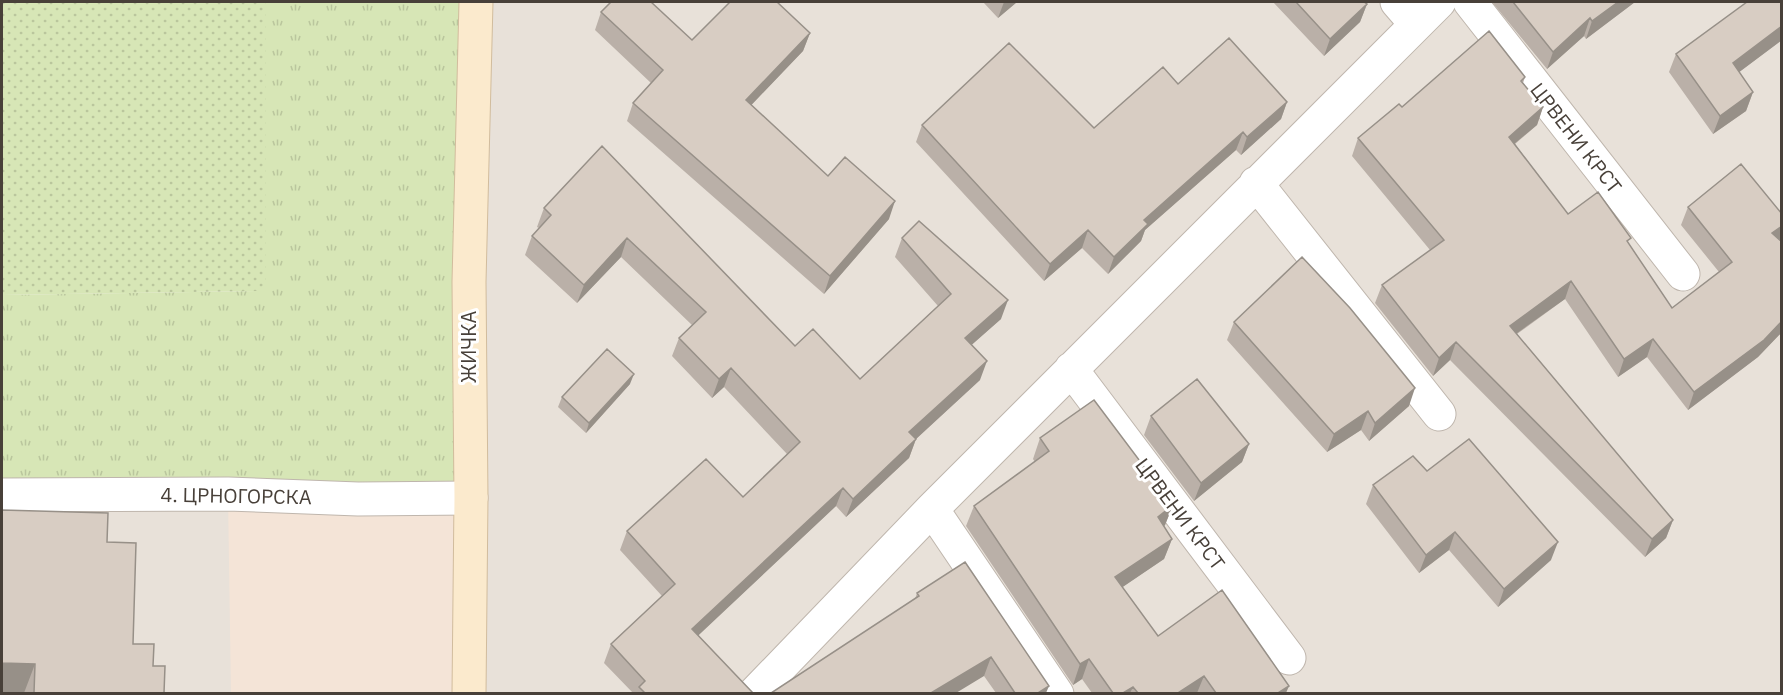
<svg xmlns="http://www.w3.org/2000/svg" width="1783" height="695" viewBox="0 0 1783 695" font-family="'IBM Plex Sans',sans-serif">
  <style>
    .residential { fill: #e8e1d9 }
    .commercial { fill: #f4e4d7 }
    .grass { fill: url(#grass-tufts) }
    .park { fill: url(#park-dots) }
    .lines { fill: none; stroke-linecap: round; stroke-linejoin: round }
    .street-casing { stroke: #bfb6ad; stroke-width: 35 }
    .secondary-casing { stroke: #d1bc9d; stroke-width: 35 }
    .street { stroke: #fff; stroke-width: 33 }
    .secondary { stroke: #fbeacd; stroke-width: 33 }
    .wall { fill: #bab0a8 }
    .shaded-wall { fill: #979088 }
    .building { fill: #d8cdc3; stroke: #979088; stroke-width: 1.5 }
    .labels { text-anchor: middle; stroke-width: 6; stroke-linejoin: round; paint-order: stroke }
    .street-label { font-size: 20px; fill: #484039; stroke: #fff }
  </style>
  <defs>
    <pattern id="grass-tufts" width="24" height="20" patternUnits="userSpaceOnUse" patternTransform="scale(1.5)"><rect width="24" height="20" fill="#d7e6b6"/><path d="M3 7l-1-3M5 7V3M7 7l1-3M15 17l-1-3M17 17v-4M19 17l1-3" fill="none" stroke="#bac69d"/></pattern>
    <pattern id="park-dots" width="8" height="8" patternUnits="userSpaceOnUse" patternTransform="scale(1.5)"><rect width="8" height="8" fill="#d7e6b6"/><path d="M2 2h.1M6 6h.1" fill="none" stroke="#bac69d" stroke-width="1.8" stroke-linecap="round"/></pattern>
  </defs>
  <rect width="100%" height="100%" fill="#f4f0eb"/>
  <path class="residential" d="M476,2H1781V693H2V495L228,494Z"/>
  <path class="commercial" d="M228,494L471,498L469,693H231Z"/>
  <path class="grass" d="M266,2H476L471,498L2,495V295L257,291V287H265Z"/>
  <path class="park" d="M2,2H266V287H258L257,291L2,295Z"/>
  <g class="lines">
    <defs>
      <path id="street" d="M1397,2L1416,24
        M1470,2L1683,274
        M1256,183L1439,414
        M1071,369L1289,658
        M2,495L228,494L358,499L471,498
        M932,509L1057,694
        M754,694L932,509L1439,2"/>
      <path id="secondary" d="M469,694L471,498L469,282L476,2"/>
    </defs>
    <use href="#street" class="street-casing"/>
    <use href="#secondary" class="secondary-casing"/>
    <use href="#street" class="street"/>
    <use href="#secondary" class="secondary"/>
  </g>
  <path class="wall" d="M983,2H1017L998,18Z
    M1273,2H1364L1367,4L1360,22L1324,56Z
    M1492,2H1635L1586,39L1584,36L1547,69Z
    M601,12L692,40L810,33L803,51L751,105L828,176L889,219L824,294L627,121L633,103L651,83L595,30Z
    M1782,40L1739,72L1753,92L1746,111L1713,134L1669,72L1676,54Z
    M1525,77L1523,83L1543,107L1537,125L1515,144L1568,214L1629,244L1672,308L1719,272L1681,225L1688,207L1782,214V236L1779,240L1782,242V332L1758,357L1688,410L1647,357L1618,377L1565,299L1517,334L1673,520L1666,538L1645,557L1450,360L1433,376L1375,303L1382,285L1430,250L1352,156L1358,138L1402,107Z
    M1178,84L1287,102L1281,119L1241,155L1236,150L1145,230L1141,241L1108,274L1082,248L1044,281L916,142L922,125L1094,128Z
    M602,146L795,346L860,379L938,306L895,257L902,238L1001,319L971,345L980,380L916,439L909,458L846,517L836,506L698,635L753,693H633L604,663L611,644L662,596L620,550L627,531L743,497L787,454L724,387L712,398L672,356L679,338L692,325L621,257L577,303L525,255L532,236L539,228L537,227L544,208Z
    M1234,322L1409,406L1369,441L1361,430L1327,452L1227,340Z
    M630,384L586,433L558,407L562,397Z
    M1151,416L1249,444L1242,462L1194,501L1144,435Z
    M1040,438L1173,505L1165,525L1164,527L1172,539L1164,559L1122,587L1158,636L1286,693H1092L1082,679L1073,685L966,526L974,506L1035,462L1033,459Z
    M1427,471L1551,560L1498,607L1449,550L1419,573L1366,504L1373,485Z
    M107,542L133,644L153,666L164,693H2Z
    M917,593L1046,693H996L984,676L915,599Z"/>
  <path class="shaded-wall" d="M1004,2H1017L998,18Z
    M1618,2H1635L1586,39L1592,21Z
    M1367,4L1360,22L1324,56L1330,39Z
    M1590,18L1584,36L1547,69L1553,52Z
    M1782,26V40L1726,82L1733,63Z
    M810,33L803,51L739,118L746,100Z
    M1753,92L1746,111L1713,134L1720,116Z
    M1287,102L1281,119L1241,155L1247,137Z
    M1543,107L1537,125L1502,154L1509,137Z
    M1243,132L1236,150L1145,230L1141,241L1108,274L1114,257L1144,220Z
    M895,201L889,219L824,294L830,276Z
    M1782,226V236L1780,239L1766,251L1772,233Z
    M1088,230L1082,248L1044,281L1050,264Z
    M627,238L621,257L577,303L584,285Z
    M1571,281L1565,299L1503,343L1510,326Z
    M1008,300L1001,319L958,357L965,338Z
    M1782,321V332L1758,357L1688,410L1694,392Z
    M1653,339L1647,357L1618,377L1624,359Z
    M1456,342L1450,360L1433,376L1439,358Z
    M987,361L980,380L903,451L909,432Z
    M731,368L724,387L712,398L719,379Z
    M634,374L630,384L586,433L589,423Z
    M1415,388L1409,406L1369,441L1375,423Z
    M1368,411L1361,430L1327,452L1334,434Z
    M916,439L909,458L846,517L853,499Z
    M1249,444L1242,462L1194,501L1201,483Z
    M843,488L836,506L685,648L692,629Z
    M1173,505L1165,525L1150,538L1158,517Z
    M1673,520L1666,538L1645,557L1652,539Z
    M1455,532L1449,550L1419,573L1426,555Z
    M1172,539L1164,559L1108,597L1115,577Z
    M1558,542L1551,560L1498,607L1504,589Z
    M991,657L984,676L956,693H931Z
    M1089,659L1082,679L1073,685L1080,664Z
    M2,663L35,664L24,693H2Z
    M1204,676L1197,693H1178Z
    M1049,686L1046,693H1038Z
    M1289,686L1286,693H1278Z
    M1133,687L1130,693H1123Z"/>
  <path class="building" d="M611,2H651L692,40L730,2H777L810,33L746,100L828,176L845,157L895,201L830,276L633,103L663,70L601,12Z
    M1296,2H1364L1367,4L1330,39Z
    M1513,2H1618L1592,21L1590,18L1553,52Z
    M1747,2H1782V26L1733,63L1753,92L1720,116L1676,54Z
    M1489,31L1525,77L1521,81L1543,107L1509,137L1568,214L1598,192L1631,238L1627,241L1672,308L1732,262L1688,207L1741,164L1782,214V226L1772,233L1782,242V321L1764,340L1694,392L1653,339L1624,359L1571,281L1510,326L1673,520L1652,539L1456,342L1439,358L1382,285L1444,240L1358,138L1399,104L1402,107Z
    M1229,38L1287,102L1247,137L1243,132L1144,220L1148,224L1114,257L1088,230L1050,264L922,125L1009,43L1094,128L1163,67L1178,84Z
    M602,146L795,346L813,329L860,379L951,294L902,238L919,221L1008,300L965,338L987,361L909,432L916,439L853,499L843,488L692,629L753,693H645L639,687L645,681L611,644L675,584L627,531L706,459L743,497L800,442L731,368L719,379L679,338L706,312L627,238L584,285L532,236L551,215L544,208Z
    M1302,257L1350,308L1415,388L1375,423L1368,411L1334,434L1234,322Z
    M607,349L634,374L589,423L562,397Z
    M1197,379L1249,444L1201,483L1151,416Z
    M1094,400L1173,505L1158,517L1172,539L1115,577L1158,636L1222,590L1289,686L1278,693H1216L1204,676L1178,693H1138L1133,687L1123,693H1113L1089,659L1080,664L974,506L1049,451L1040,438Z
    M1469,439L1558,542L1504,589L1455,532L1426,555L1373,485L1413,456L1427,471Z
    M2,510L108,513L107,542L136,543L133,644H154L153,666H165L164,693H34L35,664L2,663Z
    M965,562L1049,686L1038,693H1015L991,657L931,693H771L919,596L917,593Z"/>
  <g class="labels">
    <g class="street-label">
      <text transform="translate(1576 138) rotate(52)" y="7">ЦРВЕНИ КРСТ</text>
      <text transform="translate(469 347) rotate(-90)" y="7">ЖИЧКА</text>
      <text transform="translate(236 496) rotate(1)" y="7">4. ЦРНОГОРСКА</text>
      <text transform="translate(1180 514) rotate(53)" y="7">ЦРВЕНИ КРСТ</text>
    </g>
  </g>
  <rect width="1783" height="695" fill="none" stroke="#484039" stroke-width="6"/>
</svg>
